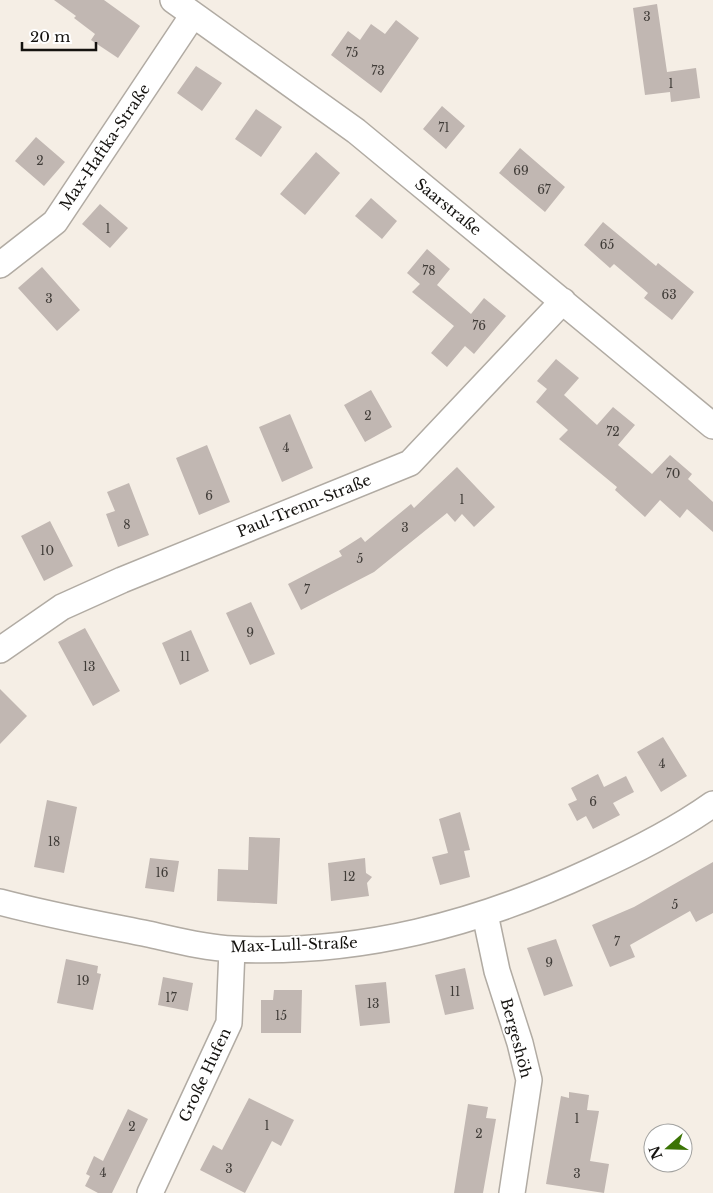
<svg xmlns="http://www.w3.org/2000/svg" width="713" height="1193" viewBox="0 0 713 1193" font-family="'Libre Baskerville',serif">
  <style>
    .building { fill: #c1b7b2 }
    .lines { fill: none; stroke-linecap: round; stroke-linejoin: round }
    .minor-casing { stroke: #b1aba3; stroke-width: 28 }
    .minor { stroke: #fff; stroke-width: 25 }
    .labels { text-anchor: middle; stroke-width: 4; stroke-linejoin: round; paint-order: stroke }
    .number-label { font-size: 12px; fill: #403c38 }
    .street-label { font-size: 15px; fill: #151310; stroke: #fff }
  </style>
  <rect width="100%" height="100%" fill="#f5eee5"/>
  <path class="building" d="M54,0H104L140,26L118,58L91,40L95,34L74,18L76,16Z
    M657,4L667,72L696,68L700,98L671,102L670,92L645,95L633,8Z
    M396,20L419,38L381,93L331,55L348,31L360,40L371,24L385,34Z
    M196,66L222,83L202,111L177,93Z
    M442,106L465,126L446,149L423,129Z
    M256,109L282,127L261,157L235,139Z
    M36,137L65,162L44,186L15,161Z
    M520,148L565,187L545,212L499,173Z
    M316,152L340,173L305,215L280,194Z
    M371,198L397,221L382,239L355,216Z
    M100,204L128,228L110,248L82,224Z
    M603,222L656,266L658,263L694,292L672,320L644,298L648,293L614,264L610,268L584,245Z
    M427,249L450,269L437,285L471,314L484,298L506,316L474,354L465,346L447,367L431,353L454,326L412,292L420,284L407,273Z
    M42,267L80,310L57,331L18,288Z
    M556,359L579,378L564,395L597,425L613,407L635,425L618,445L652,474L670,455L692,474L688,479L713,502V532L687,509L680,518L660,500L645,517L615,490L617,487L559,439L568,430L536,402L547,389L537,381Z
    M371,390L392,427L365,442L344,405Z
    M290,414L313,468L282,482L259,427Z
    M207,445L230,502L199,515L176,458Z
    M457,467L495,507L474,527L462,514L455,522L447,513L374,572L301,610L288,584L342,556L339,551L361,537L365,542L411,504L414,508Z
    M129,483L149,535L118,547L106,514L115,511L107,492Z
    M50,521L73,566L44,581L21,536Z
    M251,602L275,654L250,665L226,613Z
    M85,628L120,691L93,706L58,642Z
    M191,630L209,671L180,685L162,643Z
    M0,689L27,716L0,744Z
    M663,737L687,776L661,792L637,752Z
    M598,774L604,787L626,776L634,792L613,803L620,815L593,829L586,816L577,821L568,804L577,800L571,788Z
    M47,800L77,807L64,873L34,867Z
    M460,812L470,850L464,851L470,877L440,885L432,857L448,853L439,819Z
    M249,837L280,838L277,904L217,901L218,869L248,870Z
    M150,858L179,861L174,892L145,888Z
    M365,858L366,873L372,877L367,883L369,896L331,901L328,863Z
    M713,862V913L696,922L690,911L630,945L635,957L610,967L592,925L634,907Z
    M556,939L573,986L544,996L527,948Z
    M66,959L98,966L97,973L101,974L93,1010L57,1003Z
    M465,968L474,1009L445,1015L435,975Z
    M163,977L193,983L188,1011L158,1005Z
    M386,982L390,1023L360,1026L355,985Z
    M274,990H302L301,1033H261V1000H273Z
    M569,1092L589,1095L587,1110L599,1111L590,1161L609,1164L604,1193L546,1184L561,1096L569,1098Z
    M249,1098L294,1120L281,1146L272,1141L245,1193L200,1170L213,1145L222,1150Z
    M468,1104L488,1107L486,1118L496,1119L483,1193H454Z
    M128,1109L148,1119L112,1193H98L85,1186L90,1176L86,1174L94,1156L103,1161Z"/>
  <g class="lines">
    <defs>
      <path id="minor" d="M173,0L356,131L713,426
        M0,265L55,222L193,15
        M0,650L62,607L122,580L410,463L563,301
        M0,902C49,915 98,924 148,934C175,940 205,948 233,949C360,955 477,924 591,871C633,852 675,831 713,804
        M485,914L497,971L520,1043L529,1080L512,1193
        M150,1193L229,1023L232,949"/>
    </defs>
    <use href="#minor" class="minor-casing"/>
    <use href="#minor" class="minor"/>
  </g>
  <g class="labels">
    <g class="number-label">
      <text x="647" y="21">3</text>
      <text x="352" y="57">75</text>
      <text x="378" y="75">73</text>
      <text x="671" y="88">1</text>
      <text x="444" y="132">71</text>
      <text x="40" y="165">2</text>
      <text x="521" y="175">69</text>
      <text x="544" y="194">67</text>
      <text x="108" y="233">1</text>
      <text x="607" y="249">65</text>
      <text x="429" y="275">78</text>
      <text x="669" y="299">63</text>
      <text x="49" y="303">3</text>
      <text x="479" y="330">76</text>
      <text x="368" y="420">2</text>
      <text x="613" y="436">72</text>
      <text x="286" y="452">4</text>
      <text x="673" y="478">70</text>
      <text x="209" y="500">6</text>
      <text x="462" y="504">1</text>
      <text x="127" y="529">8</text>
      <text x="405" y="532">3</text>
      <text x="47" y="555">10</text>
      <text x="360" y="563">5</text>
      <text x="307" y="594">7</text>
      <text x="250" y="637">9</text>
      <text x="185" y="661">11</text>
      <text x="89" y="671">13</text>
      <text x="662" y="768">4</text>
      <text x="593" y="806">6</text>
      <text x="54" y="846">18</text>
      <text x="162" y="877">16</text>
      <text x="349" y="881">12</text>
      <text x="675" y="909">5</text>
      <text x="617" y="946">7</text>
      <text x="549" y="967">9</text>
      <text x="83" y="985">19</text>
      <text x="455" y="996">11</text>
      <text x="171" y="1002">17</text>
      <text x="373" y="1008">13</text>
      <text x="281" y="1020">15</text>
      <text x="577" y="1123">1</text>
      <text x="267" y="1130">1</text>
      <text x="132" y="1131">2</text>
      <text x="479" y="1138">2</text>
      <text x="229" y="1173">3</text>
      <text x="103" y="1177">4</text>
      <text x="577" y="1178">3</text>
    </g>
    <g class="street-label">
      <text transform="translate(105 147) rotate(-56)" y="5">Max-Haftka-Straße</text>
      <text transform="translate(448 207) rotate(39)" y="5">Saarstraße</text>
      <text transform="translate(304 506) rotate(-22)" y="5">Paul-Trenn-Straße</text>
      <text transform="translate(294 945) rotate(-2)" y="5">Max-Lull-Straße</text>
      <text transform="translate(516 1038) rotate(75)" y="5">Bergeshöh</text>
      <text transform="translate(205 1075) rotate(-65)" y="5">Große Hufen</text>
    </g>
  </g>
  <g transform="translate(668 1148) rotate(250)"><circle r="24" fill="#ffffff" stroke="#a1a19f"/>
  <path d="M0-4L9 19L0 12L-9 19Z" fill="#3b7404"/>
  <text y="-8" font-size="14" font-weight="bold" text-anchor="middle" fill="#151310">N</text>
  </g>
  <path d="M22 42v8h74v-8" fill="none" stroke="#151310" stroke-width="2.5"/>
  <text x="30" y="42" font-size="15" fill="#151310" stroke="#ffffff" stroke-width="4" paint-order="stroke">20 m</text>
</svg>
